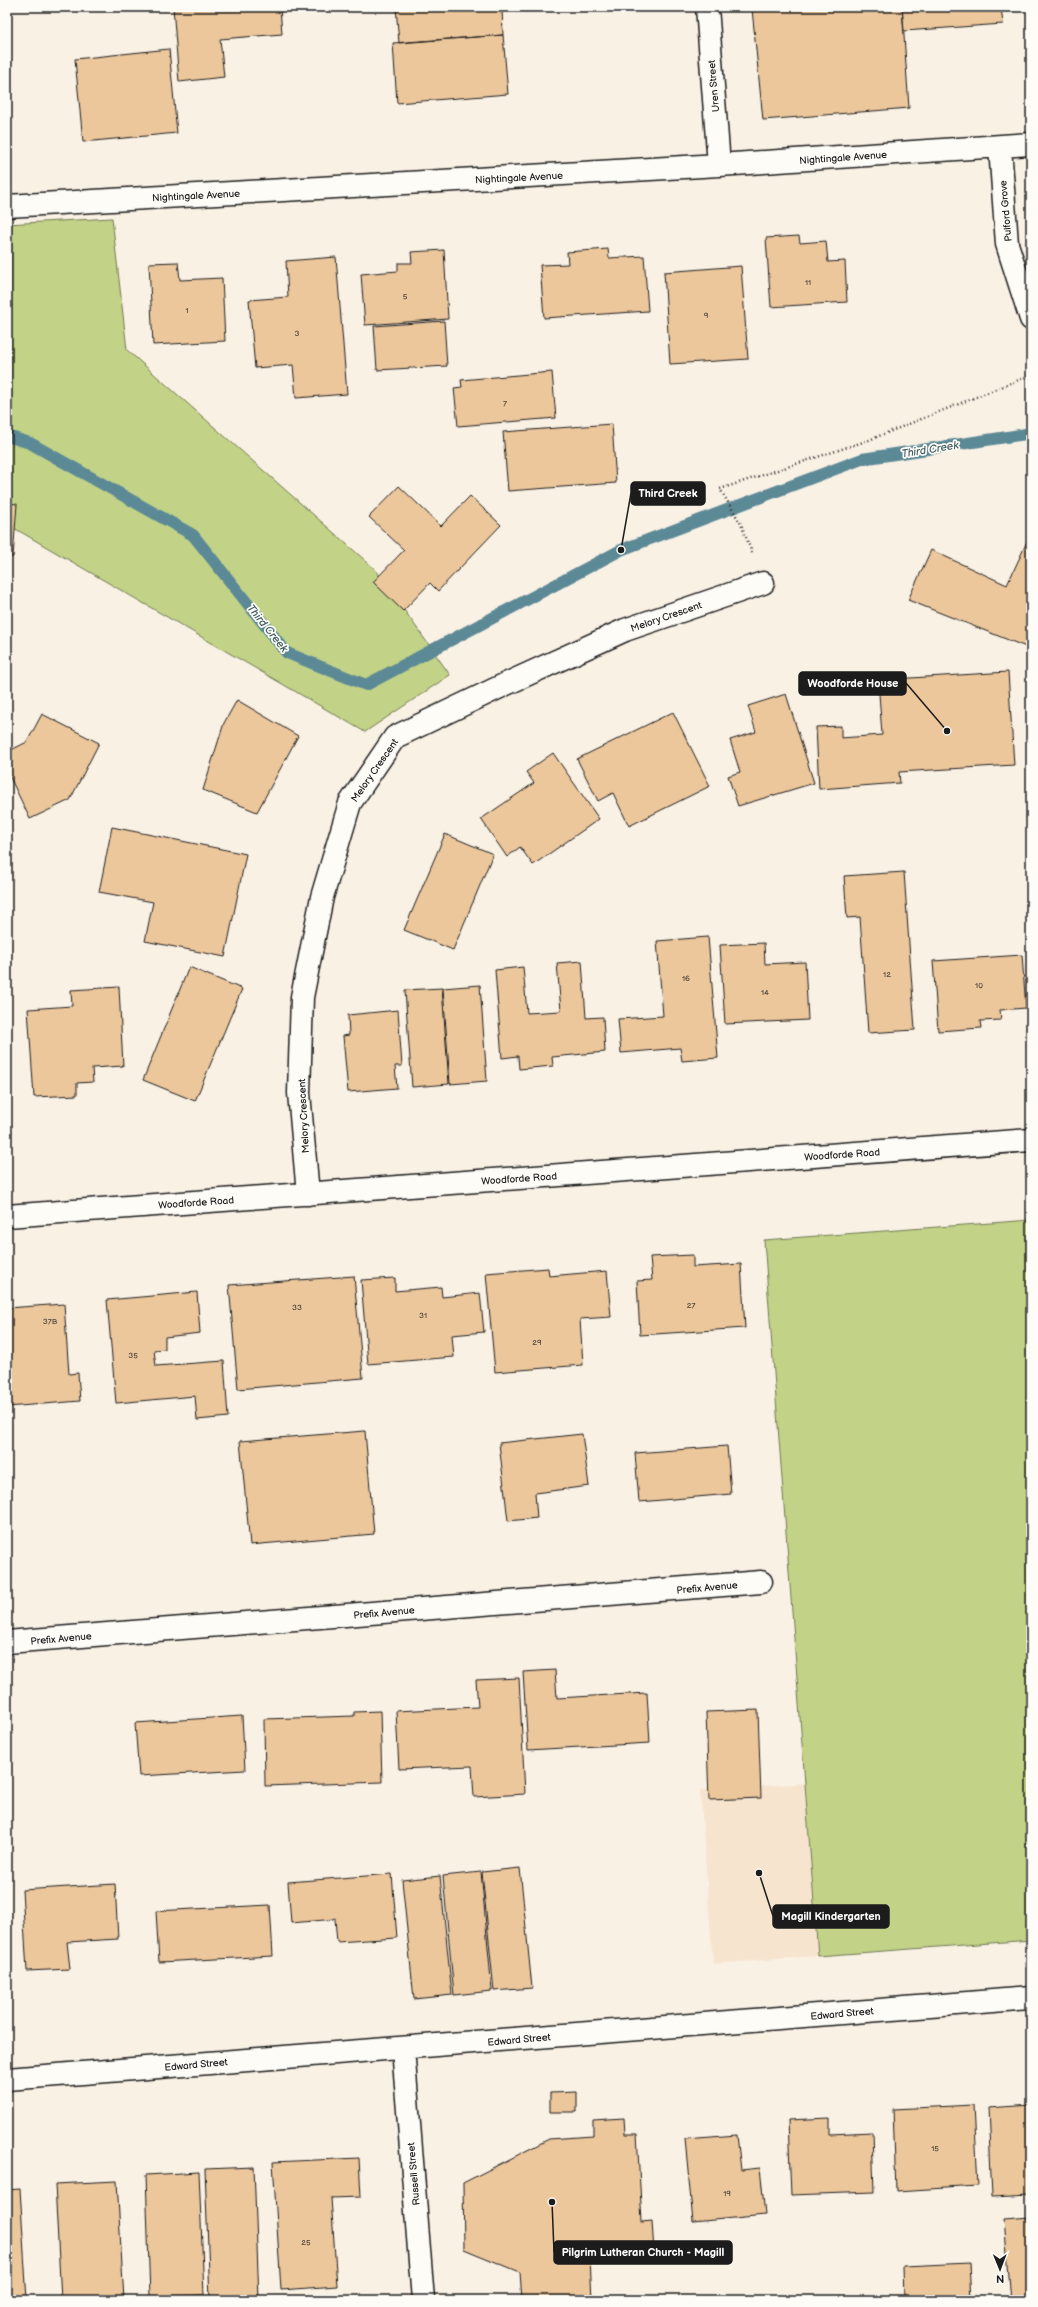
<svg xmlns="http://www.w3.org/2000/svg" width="1038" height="2307" viewBox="0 0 1038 2307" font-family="'Balsamiq Sans',sans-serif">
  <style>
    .built { fill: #f6e4cf }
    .green { fill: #c2d387; stroke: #6f7852 }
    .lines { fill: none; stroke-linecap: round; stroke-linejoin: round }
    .stream { stroke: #5c8996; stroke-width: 12 }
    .building { fill: #ecc79c; stroke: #1c1c1c }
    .minor-casing { stroke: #1c1c1c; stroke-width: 25 }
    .path { stroke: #1c1c1c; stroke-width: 2.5; stroke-dasharray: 1 3; stroke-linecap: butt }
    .minor { stroke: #fdfcf7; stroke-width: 22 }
    .labels { text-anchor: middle; stroke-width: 3.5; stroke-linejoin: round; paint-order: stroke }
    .number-label { font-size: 8px; fill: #50473c }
    .street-label { font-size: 10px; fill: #1c1c1c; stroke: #fdfcf7 }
    .water-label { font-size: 11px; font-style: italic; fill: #415c63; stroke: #fdfcf7 }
    .leader { fill: none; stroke: #1c1c1c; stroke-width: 1.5 }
    .callout-dot { fill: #1c1c1c; stroke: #fdfcf7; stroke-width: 1.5 }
    .callout { fill: #1c1c1c; stroke: #1c1c1c; stroke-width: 1.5 }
    .callout-label { font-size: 11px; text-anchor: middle; font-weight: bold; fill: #fff }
  </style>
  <rect width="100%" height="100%" fill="#faf1e5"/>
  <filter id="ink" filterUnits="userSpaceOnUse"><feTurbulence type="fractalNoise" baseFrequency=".025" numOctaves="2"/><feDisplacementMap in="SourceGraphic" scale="8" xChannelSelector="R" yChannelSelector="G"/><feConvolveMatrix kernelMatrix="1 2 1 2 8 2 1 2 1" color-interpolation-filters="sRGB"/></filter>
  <g filter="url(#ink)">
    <path class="built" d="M806,1783L818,1956L713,1964L700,1790Z"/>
    <path class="green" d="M112,218L127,350L376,570L450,675L365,732L7,524V224Z
      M1031,1220V1940L818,1956L764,1240Z"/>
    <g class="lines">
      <path class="stream" d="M7,436L30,443L193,535L287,653L366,685L621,550L862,459L1026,434L1031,437"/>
    </g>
    <path class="building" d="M173,7H280L282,34L220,39L224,77L179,82Z
      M396,7H502L503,35L399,43Z
      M774,7H902L909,108L763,120L752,9Z
      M902,7H1001L1003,24L904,31Z
      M503,35L508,94L397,103L393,43Z
      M169,49L177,133L83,142L75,59Z
      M799,236L800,243L826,241L828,262L845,261L847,302L771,307L766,238Z
      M608,249L609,258L644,256L648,311L544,318L540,265L568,264L567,252Z
      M444,250L448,319L365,325L361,274L398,271V263H412L411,252Z
      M336,257L347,394L296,398L293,365L255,368L249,300L288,297L286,261Z
      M178,262L180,280L222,278L225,341L153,345L149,263Z
      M741,266L748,359L670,364L664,272Z
      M444,321L447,366L377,370L374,326Z
      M552,372L556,418L458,426L454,388L462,387L461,380Z
      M612,424L616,483L508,491L503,432Z
      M399,486L441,526L470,496L501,525L438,591L430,583L403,611L373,582L404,550L369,517Z
      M7,503L17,504L13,557H7Z
      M1031,533V649L908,600L931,550L1007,585Z
      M1008,672L1014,765L899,772L900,783L819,789L816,727L841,726V738L882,735L878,680Z
      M786,694L814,783L738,806L728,776L740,772L730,740L756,732L748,706Z
      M237,700L298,736L257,812L203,790L224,723Z
      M673,712L710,786L629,826L613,793L598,801L577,759Z
      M42,714L99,743L70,800L30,819L7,771V752L27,742Z
      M553,753L599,819L533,865L520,847L507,857L481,819L534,783L526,772Z
      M112,827L246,854L225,957L145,941L153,902L99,892Z
      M445,834L493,854L453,950L404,930Z
      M904,872L915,1030L868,1033L860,917L847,918L844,876Z
      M708,937L718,1058L682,1061L680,1048L621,1053L618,1019L663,1016L657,941Z
      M764,943L765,964L805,962L808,1020L725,1024L720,945Z
      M1022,955L1026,1008L1000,1010L1001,1020L980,1021L981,1028L938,1031L933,961Z
      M582,961L586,1018L603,1017L605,1052L552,1057L553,1066L519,1069L518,1056L502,1058L495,970L523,967L527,1013L561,1011L557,963Z
      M189,967L242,989L195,1101L143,1080Z
      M480,985L487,1081L450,1084L443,988Z
      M119,987L123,1066L92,1068L93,1082L77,1083V1095L34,1097L28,1009L72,1006L71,990Z
      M442,988L449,1084L412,1087L405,990Z
      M398,1010L402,1066H395L397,1088L348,1092L343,1036L349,1035L348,1015Z
      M693,1255V1267L741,1264L745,1328L640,1335L637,1281L652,1280L650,1257Z
      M548,1268L549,1276L607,1271L611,1317L580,1319L583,1365L495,1372L486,1273Z
      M354,1276L363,1378L238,1389L229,1285Z
      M395,1278V1291L441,1287L442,1297L480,1293L484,1332L452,1335L454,1357L368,1364L361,1280Z
      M197,1292L200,1333L165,1337V1349L154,1350L156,1366L224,1361L228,1417L197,1420L195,1396L116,1403L107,1300Z
      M64,1304L69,1374L78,1373L80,1401L7,1407V1308Z
      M365,1431L374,1534L250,1545L240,1441Z
      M582,1434L589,1486L535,1493L537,1518L508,1521L499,1443Z
      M727,1446L731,1494L639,1502L635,1453Z
      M555,1670L557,1698L647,1693L650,1743L528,1750L523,1672Z
      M519,1678L525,1794L474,1797L472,1766L399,1769L396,1711L478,1707L476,1680Z
      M758,1710L761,1798L709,1800L706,1712Z
      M380,1711L382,1782L265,1786L264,1719L354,1716V1712Z
      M242,1716L245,1770L139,1776L135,1723Z
      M520,1868L532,1988L494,1991L482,1872Z
      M481,1872L492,1991L454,1995L443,1876Z
      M392,1874L397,1938L337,1942L335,1919L291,1923L288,1882Z
      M440,1876L452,1995L414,1999L402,1880Z
      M115,1884L118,1939L67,1942L70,1969L27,1971L22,1890Z
      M270,1905L273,1956L159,1962L156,1911Z
      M7,1907L10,1975H7Z
      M577,2092V2112H550V2093Z
      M974,2105L978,2186L896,2191L893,2109Z
      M1031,2105V2195L992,2197L988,2108Z
      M624,2118L625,2134H637L642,2222L652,2221L654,2252L590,2257L592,2300H522L520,2272L464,2249L463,2183L549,2139L593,2136V2120Z
      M830,2118V2134L872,2132L874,2192L791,2195L788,2120Z
      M737,2135L741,2170L760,2168L765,2215L693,2222L685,2139Z
      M359,2158L361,2197L331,2198L337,2286L281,2290L273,2162Z
      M254,2167L259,2299L210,2300L205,2169Z
      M199,2172L204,2295L150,2297L146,2175Z
      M117,2181L124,2300H61L55,2184Z
      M20,2189L27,2300H7V2190Z
      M1031,2217V2300H1011L1004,2219Z
      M969,2263L971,2300H904L903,2266Z"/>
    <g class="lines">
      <defs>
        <path id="minor" d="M707,7L719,165
          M1000,147L1007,244L1031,319
          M7,206L719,165L1031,144
          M308,1194L299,1093L302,997L322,897L350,803L395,737L506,684L625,630L763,583
          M7,1216L1031,1140
          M7,1642L761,1582
          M403,2048L423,2300
          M7,2079L1031,1998"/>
      </defs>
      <use href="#minor" class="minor-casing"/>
      <path class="path" d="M752,553L741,524L720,489L869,440L1031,375"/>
      <use href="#minor" class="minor"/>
    </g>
  </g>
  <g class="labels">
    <g class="number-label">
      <text x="808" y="285">11</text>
      <text x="405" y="299">5</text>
      <text x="187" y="313">1</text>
      <text x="706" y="318">9</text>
      <text x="297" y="336">3</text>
      <text x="505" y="406">7</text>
      <text x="887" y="977">12</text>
      <text x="686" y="981">16</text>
      <text x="979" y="988">10</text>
      <text x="765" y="995">14</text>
      <text x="691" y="1308">27</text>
      <text x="297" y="1310">33</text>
      <text x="423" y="1318">31</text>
      <text x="50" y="1324">37B</text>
      <text x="537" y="1345">29</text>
      <text x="133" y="1358">35</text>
      <text x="935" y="2151">15</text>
      <text x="727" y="2196">19</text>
      <text x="306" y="2245">25</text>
    </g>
    <g class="street-label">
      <text transform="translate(713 86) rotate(-95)" y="4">Uren Street</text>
      <text transform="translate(843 157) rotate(-4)" y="4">Nightingale Avenue</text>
      <text transform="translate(519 177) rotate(-3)" y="4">Nightingale Avenue</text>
      <text transform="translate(196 195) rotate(-3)" y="4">Nightingale Avenue</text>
      <text transform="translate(1005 211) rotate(-95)" y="4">Pulford Grove</text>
      <text transform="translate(666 616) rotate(-19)" y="4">Melory Crescent</text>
      <text transform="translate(374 770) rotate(-55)" y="4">Melory Crescent</text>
      <text transform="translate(303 1116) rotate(-93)" y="4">Melory Crescent</text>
      <text transform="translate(842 1154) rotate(-4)" y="4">Woodforde Road</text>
      <text transform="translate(519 1178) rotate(-4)" y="4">Woodforde Road</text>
      <text transform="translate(196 1202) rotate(-4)" y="4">Woodforde Road</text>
      <text transform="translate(707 1587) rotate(-5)" y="4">Prefix Avenue</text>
      <text transform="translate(384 1612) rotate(-5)" y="4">Prefix Avenue</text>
      <text transform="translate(61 1638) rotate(-5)" y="4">Prefix Avenue</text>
      <text transform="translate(842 2013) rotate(-5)" y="4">Edward Street</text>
      <text transform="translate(519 2039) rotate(-5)" y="4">Edward Street</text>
      <text transform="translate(196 2064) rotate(-5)" y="4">Edward Street</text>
      <text transform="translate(413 2174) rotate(-95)" y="4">Russell Street</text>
    </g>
    <g class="water-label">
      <text transform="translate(930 449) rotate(-9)" y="4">Third Creek</text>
      <text transform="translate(268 628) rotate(51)" y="4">Third Creek</text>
    </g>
  </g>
  <path class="leader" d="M621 550L631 493M947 731L906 683M759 1873L773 1916M552 2202L554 2252"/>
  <g class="callout-dot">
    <circle cx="621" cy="550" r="4"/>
    <circle cx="947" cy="731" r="4"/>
    <circle cx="759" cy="1873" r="4"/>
    <circle cx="552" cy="2202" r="4"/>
  </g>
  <g class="callout">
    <rect x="631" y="482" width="74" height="23" rx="4"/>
    <rect x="799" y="672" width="107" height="23" rx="4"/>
    <rect x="773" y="1905" width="116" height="23" rx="4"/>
    <rect x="554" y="2241" width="178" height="23" rx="4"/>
  </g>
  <g class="callout-label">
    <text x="668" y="497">Third Creek</text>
    <text x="853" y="687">Woodforde House</text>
    <text x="831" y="1920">Magill Kindergarten</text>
    <text x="643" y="2256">Pilgrim Lutheran Church - Magill</text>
  </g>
  <rect width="1038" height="2307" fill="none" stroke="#fdfcf7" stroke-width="24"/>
  <rect x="12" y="12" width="1014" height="2283" fill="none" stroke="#1c1c1c" stroke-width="1.5" filter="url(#ink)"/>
  <g transform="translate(1000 2269) rotate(179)" stroke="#fdfcf7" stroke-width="3" paint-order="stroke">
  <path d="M0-3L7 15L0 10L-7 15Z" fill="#1c1c1c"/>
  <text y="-6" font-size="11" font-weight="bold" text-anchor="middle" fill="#1c1c1c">N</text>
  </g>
</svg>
